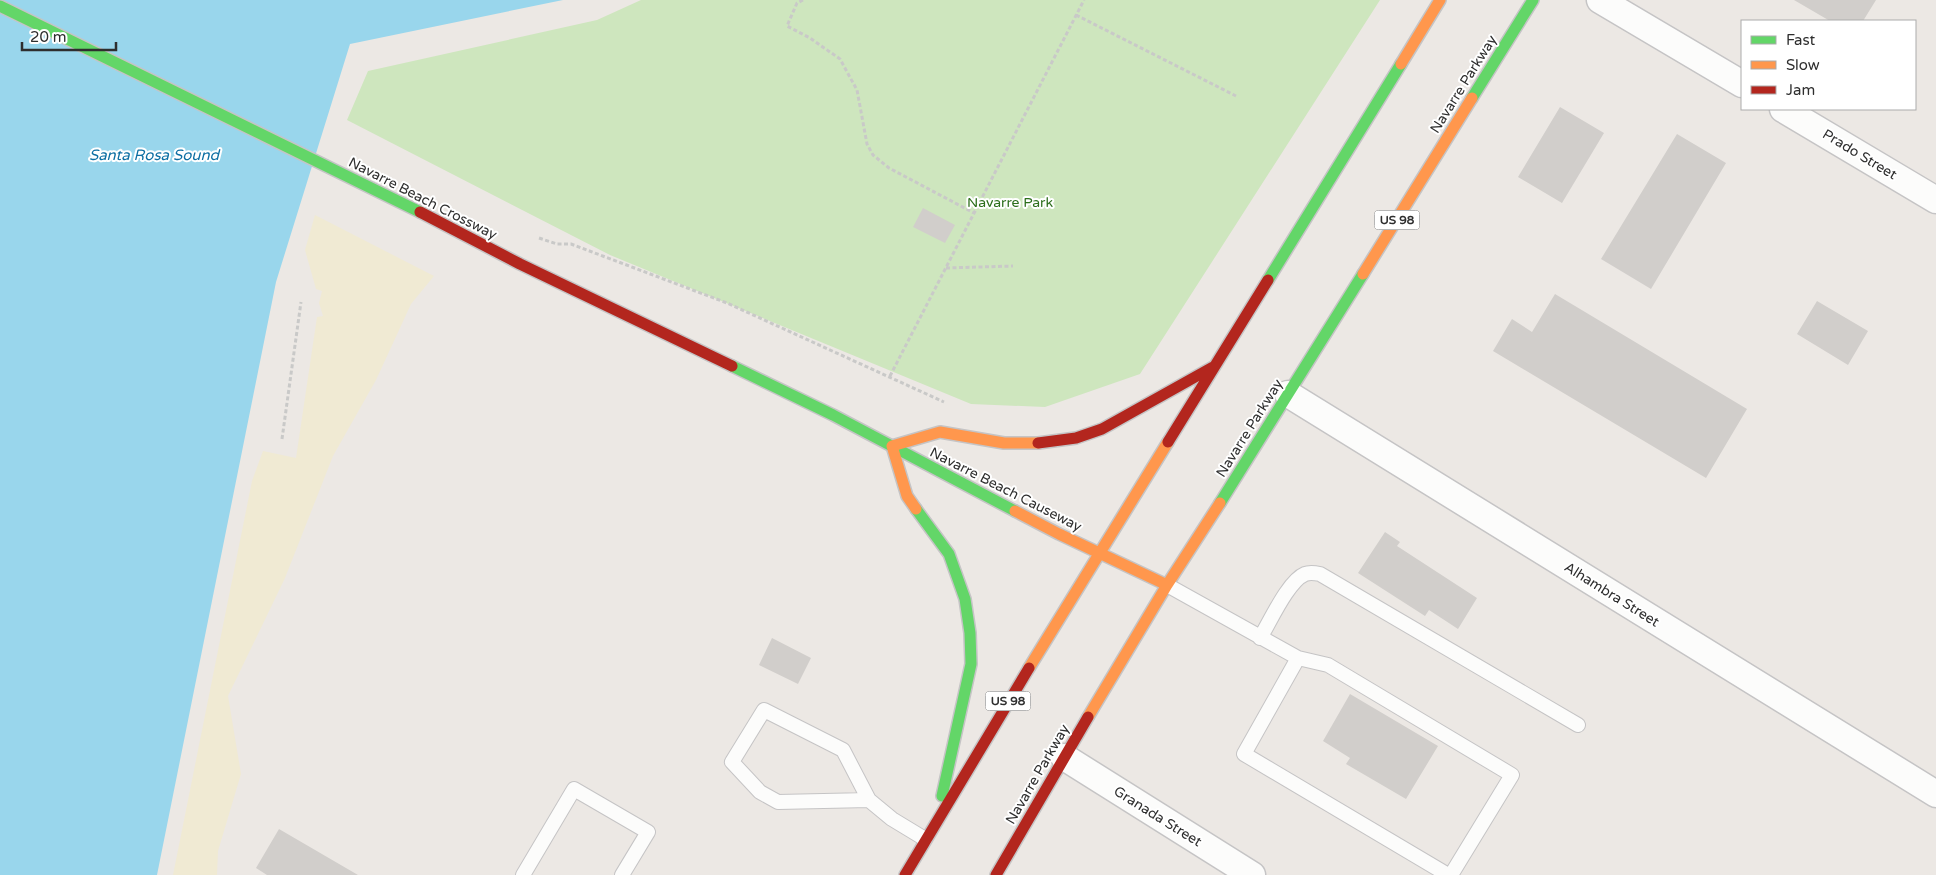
<svg xmlns="http://www.w3.org/2000/svg" width="1936" height="875" viewBox="0 0 1936 875" font-family="'Varela Round',sans-serif">
  <style>
    .green { fill: #cee6be }
    .sand { fill: #f0ead3 }
    .water { fill: #99d6ec }
    .building { fill: #d1cecb }
    .lines { fill: none; stroke-linecap: round; stroke-linejoin: round }
    .lane-casing { stroke: #c5c4c5; stroke-width: 16 }
    .street-casing { stroke: #c5c4c5; stroke-width: 29 }
    .fast-casing { stroke: #c5c4c5; stroke-width: 14 }
    .slow-casing { stroke: #c5c4c5; stroke-width: 14 }
    .jam-casing { stroke: #c5c4c5; stroke-width: 14 }
    .path { stroke: #c9c9c8; stroke-width: 3; stroke-dasharray: 4 2.5; stroke-linecap: butt }
    .lane { stroke: #fcfcfb; stroke-width: 14 }
    .street { stroke: #fcfcfb; stroke-width: 26 }
    .fast { stroke: #63d668; stroke-width: 11 }
    .slow { stroke: #ff974d; stroke-width: 11 }
    .jam { stroke: #b3261e; stroke-width: 11 }
    .labels { text-anchor: middle; stroke-width: 4; stroke-linejoin: round; paint-order: stroke }
    .shield { fill: #fff; stroke: #6d6d6d; stroke-width: 1 }
    .shield-label { font-size: 12px; font-weight: bold; fill: #2e2e2e }
    .street-label { font-size: 14px; fill: #2e2e2e; stroke: #fff }
    .park-label { font-size: 14px; fill: #2c6e1b; stroke: #fff }
    .water-label { font-size: 15px; font-style: italic; fill: #0d6fa3; stroke: #fff }
  </style>
  <rect width="100%" height="100%" fill="#ece8e4"/>
  <path class="green" d="M641,0H1380L1140,374L1045,407L971,404L610,255L347,120L368,71L597,20Z"/>
  <path class="sand" d="M315,215L434,276L411,304L376,380L333,456L285,578L228,696L241,774L218,851L217,875H173L252,481L263,451L296,458L317,317L323,316L319,303L322,291L316,289L305,250Z"/>
  <path class="water" d="M0,0H563L350,44L276,282L157,875H0Z"/>
  <path class="building" d="M1794,0H1876L1863,21H1830Z
    M1560,107L1604,133L1562,203L1518,177Z
    M1677,134L1726,163L1651,289L1601,259Z
    M923,208L955,225L945,243L913,227Z
    M1555,294L1747,409L1706,478L1493,351L1512,319L1532,332Z
    M1817,301L1868,331L1848,365L1797,334Z
    M1385,532L1400,542L1397,546L1477,598L1458,629L1429,610L1425,616L1358,573Z
    M772,638L811,658L798,684L759,665Z
    M1350,694L1438,746L1406,799L1346,764L1350,758L1323,741Z
    M279,829L358,875H267L256,868Z"/>
  <g class="lines">
    <defs>
      <path id="lane" d="M1167,585L1298,658L1244,754L1448,875
        M1260,638C1270,622 1288,581 1305,574C1310,572 1315,573 1320,574L1578,725
        M1298,658L1328,665L1512,775L1451,875
        M869,800L778,802L760,792L732,762L764,710L843,750L869,800L892,819L925,839
        M523,875L574,789L648,832L622,875"/>
      <path id="street" d="M1600,0L1742,84
        M1783,109L1936,200
        M1288,394L1936,794
        M1064,757L1252,875"/>
      <path id="fast" d="M0,6L420,212
        M1472,98L1533,0
        M1268,280L1401,64
        M732,366L833,415L1015,511
        M1220,503L1363,274
        M916,509L949,554L965,599L970,633L971,664L942,796"/>
      <path id="slow" d="M1401,64L1440,0
        M1363,274L1472,98
        M916,509L907,496L892,446L940,432L1004,443H1038
        M1015,511L1059,534L1167,585
        M1029,668L1168,442
        M1088,717L1167,585L1220,503"/>
      <path id="jam" d="M420,212L520,264L732,366
        M1168,442L1268,280
        M1038,443L1076,438L1102,429L1213,367
        M905,875L1029,668
        M996,875L1088,717"/>
    </defs>
    <use href="#lane" class="lane-casing"/>
    <use href="#street" class="street-casing"/>
    <use href="#fast" class="fast-casing"/>
    <use href="#slow" class="slow-casing"/>
    <use href="#jam" class="jam-casing"/>
    <path class="path" d="M803,0L797,3L787,26L810,38L840,59L857,90L867,144L873,155L889,168L974,213
      M1076,15L1236,96
      M539,238L557,244H571L727,303L944,402
      M946,268L1013,266
      M890,376L1084,0
      M282,439L301,302"/>
    <use href="#lane" class="lane"/>
    <use href="#street" class="street"/>
    <use href="#fast" class="fast"/>
    <use href="#slow" class="slow"/>
    <use href="#jam" class="jam"/>
  </g>
  <g class="labels">
    <g class="shield">
      <rect x="1374.5" y="210.5" width="45" height="19" rx="4"/>
      <rect x="985.5" y="691.5" width="45" height="19" rx="4"/>
    </g>
    <g class="shield-label">
      <text x="1397" y="224">US 98</text>
      <text x="1008" y="705">US 98</text>
    </g>
    <g class="street-label">
      <text transform="translate(1463 84) rotate(-58)" y="5">Navarre Parkway</text>
      <text transform="translate(1860 154) rotate(31)" y="5">Prado Street</text>
      <text transform="translate(423 198) rotate(27)" y="5">Navarre Beach Crossway</text>
      <text transform="translate(1249 428) rotate(-58)" y="5">Navarre Parkway</text>
      <text transform="translate(1006 489) rotate(27)" y="5">Navarre Beach Causeway</text>
      <text transform="translate(1612 594) rotate(32)" y="5">Alhambra Street</text>
      <text transform="translate(1037 774) rotate(-60)" y="5">Navarre Parkway</text>
      <text transform="translate(1158 816) rotate(32)" y="5">Granada Street</text>
    </g>
    <g class="park-label">
      <text x="1010" y="207">Navarre Park</text>
    </g>
    <g class="water-label">
      <text x="154" y="160">Santa Rosa Sound</text>
    </g>
  </g>
  <rect x="1741" y="20" width="175" height="90" fill="#ffffff" stroke="#ababab"/>
  <rect x="1751" y="36" width="25" height="8" fill="#63d668" stroke="#ababab"/>
  <text x="1786" y="45" font-size="15" fill="#2e2e2e">Fast</text>
  <rect x="1751" y="61" width="25" height="8" fill="#ff974d" stroke="#ababab"/>
  <text x="1786" y="70" font-size="15" fill="#2e2e2e">Slow</text>
  <rect x="1751" y="86" width="25" height="8" fill="#b3261e" stroke="#ababab"/>
  <text x="1786" y="95" font-size="15" fill="#2e2e2e">Jam</text>
  <path d="M22 42v8h94v-8" fill="none" stroke="#2e2e2e" stroke-width="2.5"/>
  <text x="30" y="42" font-size="15" fill="#2e2e2e" stroke="#ffffff" stroke-width="4" paint-order="stroke">20 m</text>
</svg>
